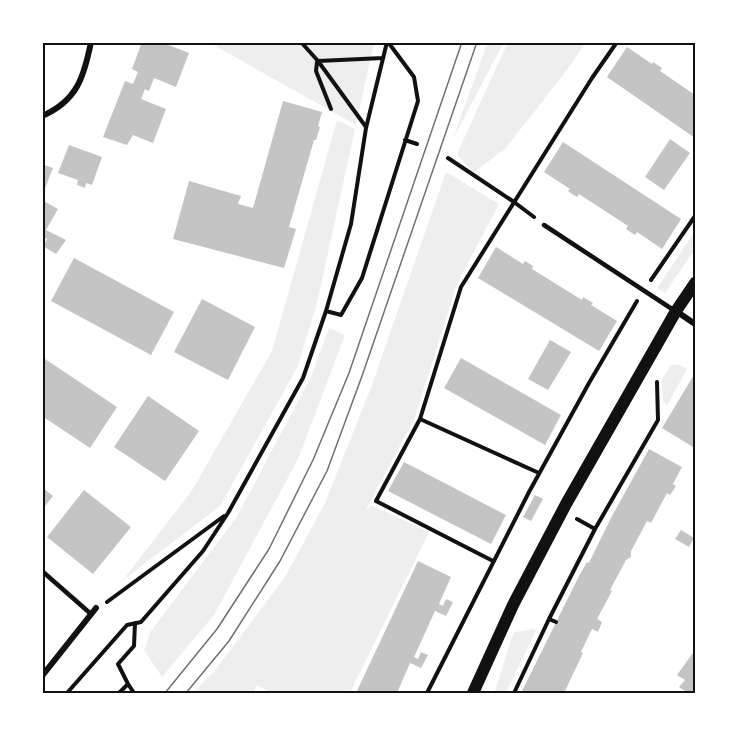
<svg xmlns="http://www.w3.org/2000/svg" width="737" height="735" viewBox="0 0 737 735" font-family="'Noto Sans',sans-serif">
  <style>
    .green { fill: #eee }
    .building { fill: #c4c4c4 }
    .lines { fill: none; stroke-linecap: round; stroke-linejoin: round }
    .path { stroke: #111; stroke-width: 4 }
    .service { stroke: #111; stroke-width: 4.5 }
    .minor { stroke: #111; stroke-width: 6 }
    .secondary { stroke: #111; stroke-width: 12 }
    .tram { stroke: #707070; stroke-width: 1.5 }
    .neatline { fill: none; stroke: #111; stroke-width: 2 }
  </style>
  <rect width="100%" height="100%" fill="#fff"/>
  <path class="green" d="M211,42H374L356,125L210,43Z
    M488,42H504L452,141Z
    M508,42H586L570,66L505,149L473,173L457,154Z
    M337,120L355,129L317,303L298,366L220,506L122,581L191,492L272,351Z
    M446,172L499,204L457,284L415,417L365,512L371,505L429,532L350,693H273L256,685L254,693H193L217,668L285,577L325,503L372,385Z
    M695,231V249L665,293L657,288Z
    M329,328L345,335L298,459L214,615L162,677L144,650L151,631L236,518L311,377Z
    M671,365H680L687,369L667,405L663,401L662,379Z
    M533,629L536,631L506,693L495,691L512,637L515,632Z"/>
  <path class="building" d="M142,42H161L189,53L176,87L154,78L149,91L145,89L141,99L166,109L153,143L133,135L127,145L103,137L125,81L133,84L138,72L132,69Z
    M627,47L652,64L653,62L662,68L660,71L695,95V138L607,77Z
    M283,101L322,112L318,126L320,127L316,140H314L289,227L296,229L284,268L173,239L189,181L241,196L238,204L253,208Z
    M670,139L690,153L664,190L645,177Z
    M563,142L681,219L662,249L637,232L635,235L626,229L628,226L579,194L577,197L572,194L568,191L570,189L544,172Z
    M69,145L102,157L92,185L86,183L85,188L77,185L78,180L58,173Z
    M42,164L53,168L44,191L42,190Z
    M42,200L58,209L46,230L66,240L56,254L43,246L47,239L42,237Z
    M496,247L523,264L525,261L533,266L532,269L582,300L583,297L593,303L591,305L617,321L599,351L478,278Z
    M74,258L174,312L151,355L51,301Z
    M202,299L255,327L228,380L174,352Z
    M550,340L571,352L548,390L528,379Z
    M42,357L117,407L90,448L42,416Z
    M461,358L561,415L545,445L444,388Z
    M695,373V444L693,447L662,428Z
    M148,396L199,431L165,481L114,447Z
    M649,449L682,467L673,484L676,486L670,495L667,493L651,523L647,521L631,551V557L626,560L610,590L612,591L597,619L602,622L598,632L592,629L581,652L583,653L564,693H521L579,576L587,562L589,563L611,518Z
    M404,462L506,515L491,544L388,491Z
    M42,487L53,496L42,510Z
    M84,490L131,527L93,574L47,537Z
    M535,495L543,499L531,521L523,517Z
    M681,530L694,538L689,547L675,539Z
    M418,561L451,577L439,604L443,606L446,599L453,602L446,616L435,611L414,657L418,659L421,652L428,655L421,668L410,663L397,693H356Z
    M695,650V693H688L679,687L685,680L677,675Z"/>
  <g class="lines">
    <path class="path" d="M301,42L318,61L366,127
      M318,61L383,58
      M317,62L316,71L331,109
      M405,140L417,144
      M448,158L514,202L534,217
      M651,280L695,216
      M326,311L341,315L362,278L418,101L414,77L388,42
      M420,419L539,473
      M577,519L595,529
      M493,561L376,501L420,419L461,287L592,78L617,42
      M107,602L224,516
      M549,619L556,622
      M128,684L118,664L134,646L135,623
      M67,693L127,625L141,622L203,551L228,513L303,378L326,311L351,224L366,128L387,42
      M119,693L128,684L134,693
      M427,693L529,492L589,383L637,301
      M514,693L549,619L595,529L658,420L657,382"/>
    <path class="service" d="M544,225L675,311
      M42,571L91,614"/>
    <path class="minor" d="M42,116C77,101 84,77 91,42
      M676,311L695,324
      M42,676L96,608"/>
    <path class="secondary" d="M473,693L513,605L566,504L676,311L695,283"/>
    <path class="tram" d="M165,693L217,629L269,549L313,460L349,373L462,42
      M186,693L229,641L280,561L327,471L362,376L477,42"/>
  </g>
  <rect width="737" height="735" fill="none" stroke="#ffffff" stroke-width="87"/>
  <rect x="44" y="44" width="650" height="648" class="neatline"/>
</svg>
